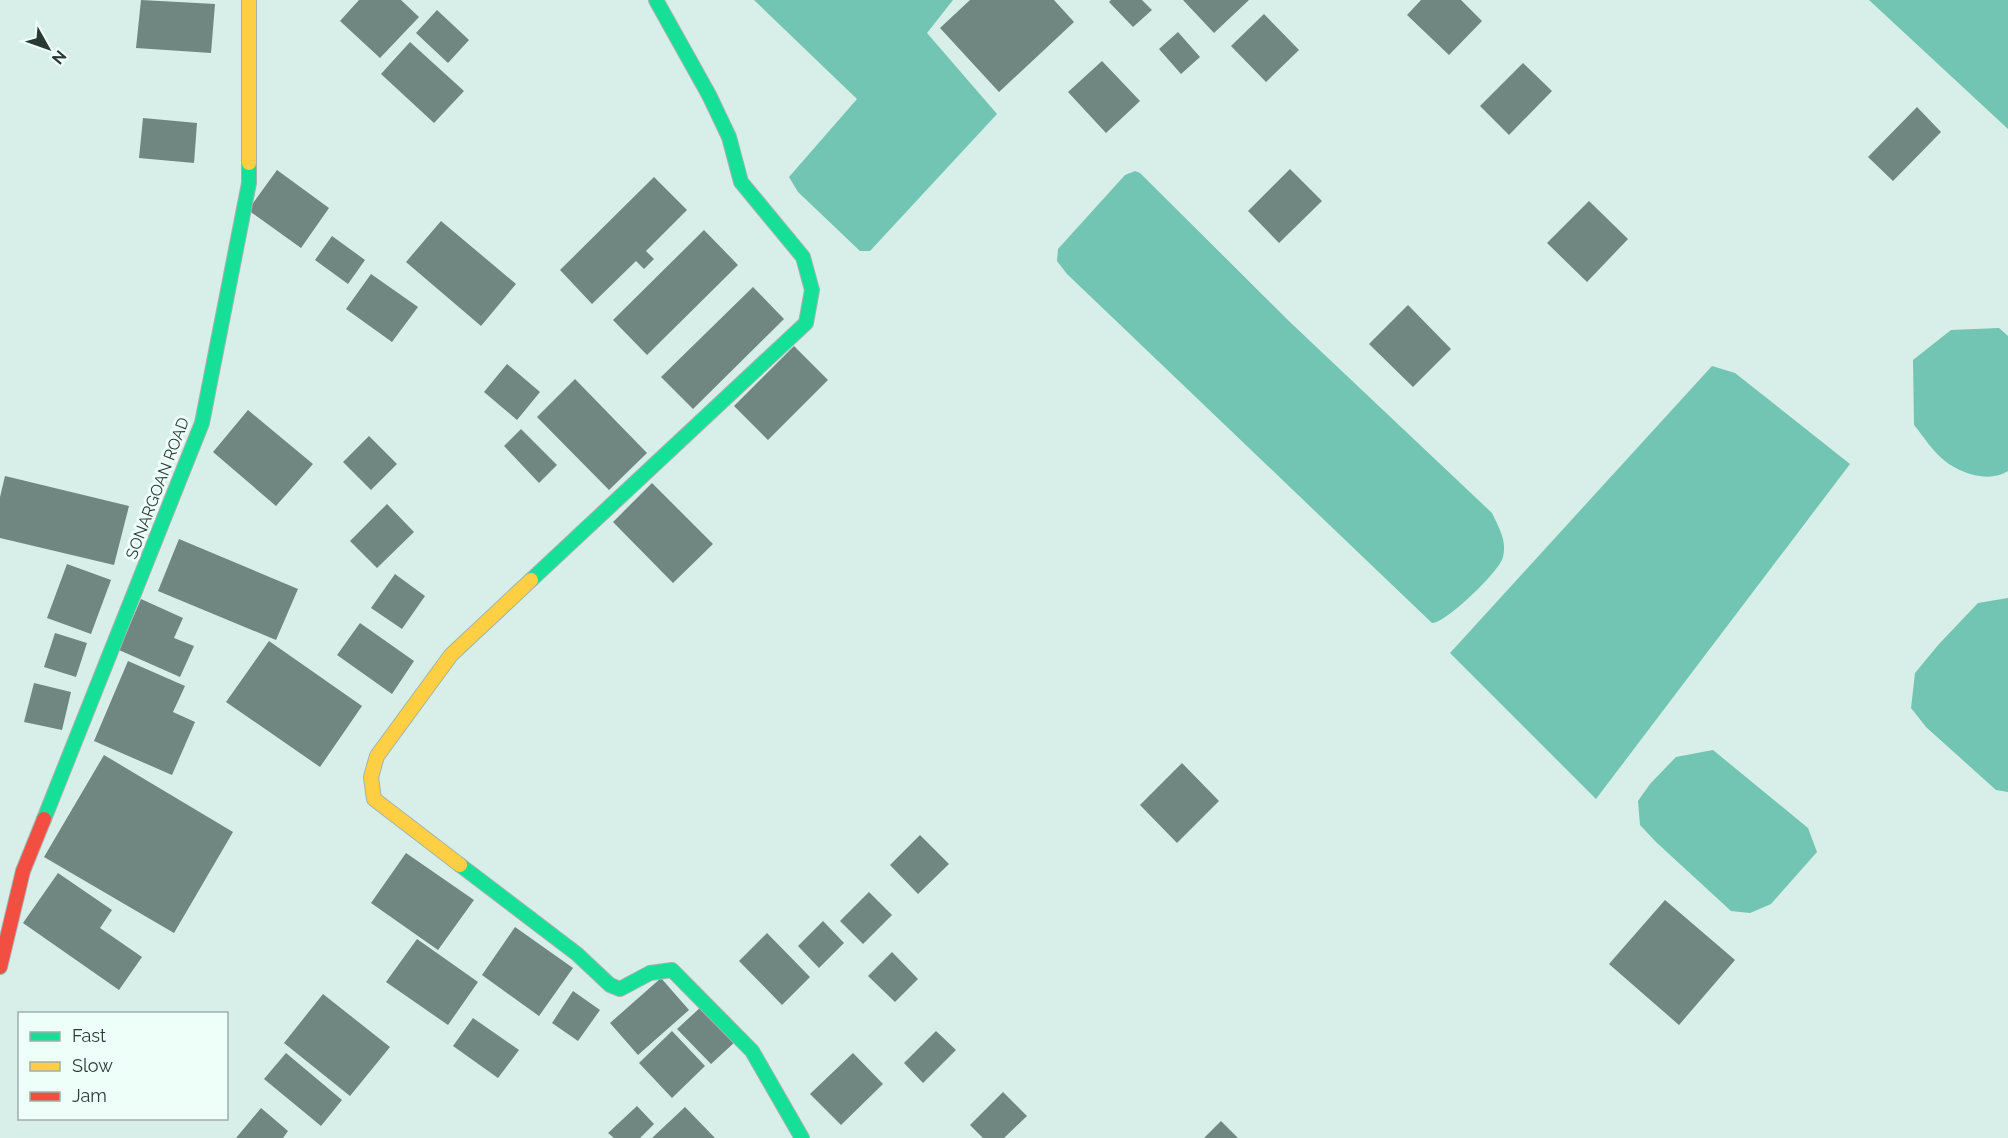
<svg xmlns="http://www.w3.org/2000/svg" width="2008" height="1138" viewBox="0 0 2008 1138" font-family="Raleway,sans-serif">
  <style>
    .water { fill: #71c5b2 }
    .building { fill: #6f8681 }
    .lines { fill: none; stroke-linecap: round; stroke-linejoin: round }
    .fast-casing { stroke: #a3b4af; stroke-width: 16 }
    .slow-casing { stroke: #a3b4af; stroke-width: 16 }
    .jam-casing { stroke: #a3b4af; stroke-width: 16 }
    .fast { stroke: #16e098; stroke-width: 14 }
    .slow { stroke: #ffcf43; stroke-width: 14 }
    .jam { stroke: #f24e42; stroke-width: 14 }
    .labels { text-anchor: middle; stroke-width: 6; stroke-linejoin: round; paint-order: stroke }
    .street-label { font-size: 16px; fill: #293934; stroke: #eefef9 }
  </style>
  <rect width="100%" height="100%" fill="#d8eee8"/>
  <path class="water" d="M754,0H953L927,33L997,114L870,251H860L798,192L789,177L857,99Z
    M1869,0H2008V129Z
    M1135,171L1140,173L1292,324L1492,513C1499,528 1507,540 1503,557C1501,570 1445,624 1432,623L1067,274L1057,261L1058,249L1125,175Z
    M1999,328L2008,336V471C1990,483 1961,474 1945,461C1933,452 1924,437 1914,425L1913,360L1951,330Z
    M1712,366L1735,373L1850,464L1596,799L1450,653Z
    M2008,598V792L1996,790L1926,727L1911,708L1915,673L1939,644L1978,603Z
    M1713,750L1808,828L1817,852L1771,904L1750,913L1731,911L1656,842L1640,825L1638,801L1650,784L1676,757Z"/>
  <path class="building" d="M141,0L215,4L211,53L136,48Z
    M359,0H401L419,17L380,58L340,21Z
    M970,0H1054L1074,22L999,92L940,28Z
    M1111,0H1142L1152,10L1133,27L1109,2Z
    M1183,0H1249L1214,33Z
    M1421,0H1461L1482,21L1449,55L1407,15Z
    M437,10L469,40L448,63L416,33Z
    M1264,14L1299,50L1266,82L1231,46Z
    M1178,32L1200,57L1181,74L1159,49Z
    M410,42L464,91L434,123L381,74Z
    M1102,61L1140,101L1106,133L1068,92Z
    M1523,63L1552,91L1509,135L1480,106Z
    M1917,107L1941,132L1893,181L1868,157Z
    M143,118L197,123L194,163L139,158Z
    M1290,169L1322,201L1279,243L1248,211Z
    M277,170L329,208L301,248L248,210Z
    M654,177L687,210L646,251L654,259L644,269L636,261L592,304L560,270Z
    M1589,201L1628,239L1587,282L1547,243Z
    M441,221L516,284L481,326L406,262Z
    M704,230L738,265L647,355L613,320Z
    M332,236L365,260L348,284L315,260Z
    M371,274L418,307L392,342L346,309Z
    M753,287L784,319L693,409L661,377Z
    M1408,305L1451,349L1413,387L1369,344Z
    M794,346L828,380L768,440L734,406Z
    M507,364L540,392L517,420L484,392Z
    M575,379L647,453L609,490L537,417Z
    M248,410L313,464L276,506L213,452Z
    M521,429L557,465L539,483L504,446Z
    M369,436L397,464L371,490L343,462Z
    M5,476L129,506L114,565L0,538V497Z
    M652,483L713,544L673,583L613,522Z
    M387,504L414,532L377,568L350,541Z
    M179,539L298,589L276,640L158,591Z
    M67,564L111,580L91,634L47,618Z
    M395,574L425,596L402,629L371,608Z
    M141,599L183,618L174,638L194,646L180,677L119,650Z
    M360,623L414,661L392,694L337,655Z
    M55,633L87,643L76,677L44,667Z
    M269,641L362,706L320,767L226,702Z
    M128,661L185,686L173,712L195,722L172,775L94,741Z
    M34,683L71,692L62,730L24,722Z
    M104,755L233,832L174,933L44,857Z
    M1182,763L1219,801L1177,843L1140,805Z
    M920,835L949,864L918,894L890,865Z
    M406,853L474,900L438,950L371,903Z
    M58,873L112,910L100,928L142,957L119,990L23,923Z
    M869,892L892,915L863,944L840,921Z
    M1665,900L1735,960L1679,1025L1609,964Z
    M823,921L844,943L819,968L798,946Z
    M515,927L573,968L539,1016L482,975Z
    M767,933L810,977L782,1005L739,961Z
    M417,939L478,982L448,1025L386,982Z
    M892,952L918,979L895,1002L868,976Z
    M661,978L689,1010L638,1055L610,1023Z
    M573,991L600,1010L578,1041L552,1023Z
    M323,994L390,1047L350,1096L284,1043Z
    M702,1006L736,1041L711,1064L677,1029Z
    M473,1018L519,1050L498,1078L453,1046Z
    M672,1031L705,1066L672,1098L639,1063Z
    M936,1031L956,1050L923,1083L904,1063Z
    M286,1053L342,1100L321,1126L264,1079Z
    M853,1053L883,1084L841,1125L810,1094Z
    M1003,1092L1027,1116L1004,1138H983L970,1125Z
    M637,1106L654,1124L640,1138H614L608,1133Z
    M685,1107L715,1138H652Z
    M261,1108L288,1131L283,1138H236Z
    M1221,1121L1238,1138H1204Z"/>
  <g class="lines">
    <defs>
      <path id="fast" d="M531,580L806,323L812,290L803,257L741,182L729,137L709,95L656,0
        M44,819L202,423L249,183V163
        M460,865L577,954L610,985L620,989L650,973L672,970L752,1051L802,1138"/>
      <path id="slow" d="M249,0V163
        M460,865L374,799L371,777L377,756L451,655L531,580"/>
      <path id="jam" d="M0,967L23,871L44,819"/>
    </defs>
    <use href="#fast" class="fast-casing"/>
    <use href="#slow" class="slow-casing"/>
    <use href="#jam" class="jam-casing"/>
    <use href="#fast" class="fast"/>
    <use href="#slow" class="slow"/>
    <use href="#jam" class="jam"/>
  </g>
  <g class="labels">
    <g class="street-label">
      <text transform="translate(157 488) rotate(-69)" y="6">SONARGOAN ROAD</text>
    </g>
  </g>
  <rect x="18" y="1012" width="210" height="108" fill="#eefef9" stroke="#9fafaa" stroke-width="1.5"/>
  <rect x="30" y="1032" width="30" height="9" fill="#16e098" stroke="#9fafaa" stroke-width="1.5"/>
  <text x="72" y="1042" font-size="18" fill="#293934">Fast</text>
  <rect x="30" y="1062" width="30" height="9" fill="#ffcf43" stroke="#9fafaa" stroke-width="1.5"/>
  <text x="72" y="1072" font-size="18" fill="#293934">Slow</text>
  <rect x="30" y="1092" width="30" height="9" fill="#f24e42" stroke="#9fafaa" stroke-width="1.5"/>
  <text x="72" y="1102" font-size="18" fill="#293934">Jam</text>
  <g transform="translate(48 48) rotate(130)" stroke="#eefef9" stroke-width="4.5" paint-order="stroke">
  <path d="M0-4.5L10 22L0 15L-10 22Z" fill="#293934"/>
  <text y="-9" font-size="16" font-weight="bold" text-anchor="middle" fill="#293934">N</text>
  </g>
</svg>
